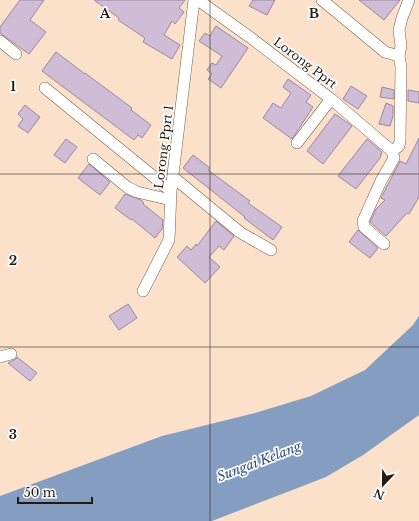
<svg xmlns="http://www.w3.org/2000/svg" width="419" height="521" viewBox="0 0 419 521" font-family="'Libre Baskerville',serif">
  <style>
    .water { fill: #849dc0 }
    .building { fill: #cfbcd7; stroke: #9a88a1 }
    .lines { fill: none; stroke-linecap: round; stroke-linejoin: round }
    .minor-casing { stroke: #765f4b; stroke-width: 12 }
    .minor { stroke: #fff; stroke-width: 11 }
    .grid { fill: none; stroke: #241a12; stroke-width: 1; stroke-opacity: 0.55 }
    .labels { text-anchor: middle; stroke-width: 3.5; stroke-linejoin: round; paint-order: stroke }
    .street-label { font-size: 12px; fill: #241a12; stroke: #fff }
    .water-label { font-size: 13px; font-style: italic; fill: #2c4f7e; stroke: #fff }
    .grid-label { font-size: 13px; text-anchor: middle; font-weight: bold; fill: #241a12; stroke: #fff; stroke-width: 3.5; stroke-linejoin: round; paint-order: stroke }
  </style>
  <rect width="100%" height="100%" fill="#fbe0ca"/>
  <path class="water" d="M419,316V415L363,455L326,477L212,521H0V496L162,436L255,413L311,396L365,370L413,325Z"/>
  <path class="building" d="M20,0H44L30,20L46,32L29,54L0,33V27Z
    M94,0H185L179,8L184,12L175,24L172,21L164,35L180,45L172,59L143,42L145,38L118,20L119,18Z
    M253,0H275L267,15L249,6Z
    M359,0H400L384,20Z
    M216,26L248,48L221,88L208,79L212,74L207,70L212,63L216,65L222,56L199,41L205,33L210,36Z
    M56,52L85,74V73L132,108L131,110L151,125L142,138L138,135L134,140L42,71Z
    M288,79L311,95L306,102L313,107L292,139L263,118L273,103L281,108L291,93L283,87Z
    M351,86L367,96L358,109L343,99Z
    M382,87L394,90V99L380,97Z
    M408,90L419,92V103L408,101Z
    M386,103L393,106V116L390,126L379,124Z
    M25,105L40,117L28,133L18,126L23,119L18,114Z
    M335,114L352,126L323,164L307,151Z
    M419,138V197L409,214L407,213L386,236L370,222L376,209L385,200L381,198L400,161L406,164Z
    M66,139L77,147L65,163L54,155Z
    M367,139L382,152L380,158L356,189L338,176Z
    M193,155L210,168L208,170L250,201L248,203L282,227L273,240L244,218L245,217L183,168Z
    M89,164L110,182L100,195L78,178Z
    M125,194L141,200L144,203L143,204L163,220L162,229L155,238L132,219L131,220L115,208Z
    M216,221L234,236L224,250L219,246L209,257L220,267L205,283L177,257L187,246L191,250L196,244L197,246Z
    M358,230L378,248L370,258L349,242Z
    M128,304L137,318L119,330L109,316Z
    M17,357L37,373L30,381L8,363L16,359Z"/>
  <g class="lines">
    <defs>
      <path id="minor" d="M198,0L251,38L331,99L392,151
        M322,0L385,52L399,56
        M0,41L16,54
        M45,88L171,191
        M297,143L331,99
        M392,151L399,146L400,141L401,67L399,56L401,46L399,30L402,18L409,0
        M93,159L127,187L137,192L171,200
        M173,177L241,233L271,250
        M384,244L364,227L363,221L381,181L394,158L392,151
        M143,291L169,240L171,191L194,0
        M0,357L11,354"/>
    </defs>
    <use href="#minor" class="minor-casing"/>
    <use href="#minor" class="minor"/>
  </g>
  <path class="grid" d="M210,0V521M0,174H419M0,347H419"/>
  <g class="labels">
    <g class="street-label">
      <text transform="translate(305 63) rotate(37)" y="4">Lorong Pprt</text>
      <text transform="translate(164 147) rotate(-83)" y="4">Lorong Pprt 1</text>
    </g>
    <g class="water-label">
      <text transform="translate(259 461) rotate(-21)" y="5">Sungai Kelang</text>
    </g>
  </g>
  <g class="grid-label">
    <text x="105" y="18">A</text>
    <text x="314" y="18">B</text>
    <text x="13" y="91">1</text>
    <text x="13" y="265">2</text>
    <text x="13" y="439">3</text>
  </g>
  <g transform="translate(383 485) rotate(202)" stroke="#ffffff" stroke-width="3" paint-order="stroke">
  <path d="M0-3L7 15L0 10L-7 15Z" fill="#241a12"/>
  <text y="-6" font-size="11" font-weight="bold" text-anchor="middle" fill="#241a12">N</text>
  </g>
  <path d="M18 497v6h74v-6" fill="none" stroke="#241a12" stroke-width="2"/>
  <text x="24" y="497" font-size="12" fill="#241a12" stroke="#ffffff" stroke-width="3" paint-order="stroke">50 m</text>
</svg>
